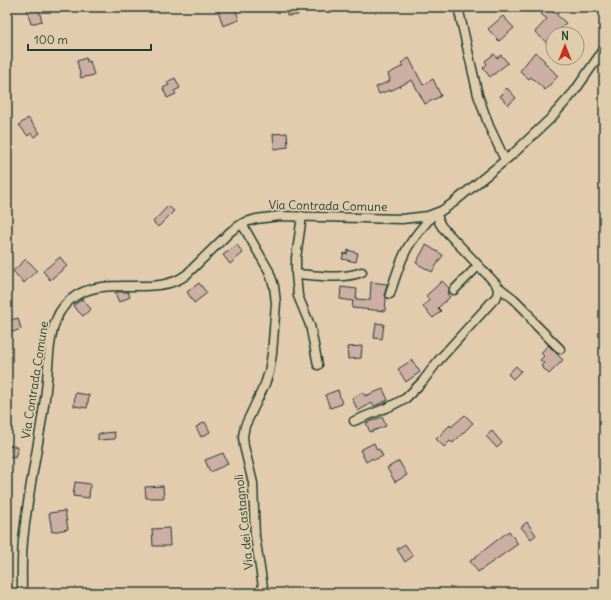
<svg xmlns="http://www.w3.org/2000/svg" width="611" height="600" viewBox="0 0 611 600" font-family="Delius,sans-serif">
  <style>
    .building { fill: #cdaea3; stroke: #1f3d34 }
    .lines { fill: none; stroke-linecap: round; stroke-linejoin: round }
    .minor-casing { stroke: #1f3d34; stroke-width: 11 }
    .minor { stroke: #deccaa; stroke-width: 8 }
    .labels { text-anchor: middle; stroke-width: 3.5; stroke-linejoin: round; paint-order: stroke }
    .street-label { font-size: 12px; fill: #1f3d34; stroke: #deccaa }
  </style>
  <rect width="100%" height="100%" fill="#e3ccae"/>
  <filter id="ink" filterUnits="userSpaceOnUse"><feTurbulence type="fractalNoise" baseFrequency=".025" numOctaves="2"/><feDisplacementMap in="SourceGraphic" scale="8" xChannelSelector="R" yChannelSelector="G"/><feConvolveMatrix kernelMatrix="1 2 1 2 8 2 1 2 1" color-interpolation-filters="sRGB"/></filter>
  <g filter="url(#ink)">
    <path class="building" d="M38,7L42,21L31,24L27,10Z
      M227,7H235L239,20L223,26L218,10Z
      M286,7H297L298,15L287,16Z
      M548,7L566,23L556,34H553V37L547,43L535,32L547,19L541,14Z
      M503,16L514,28L499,41L488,29Z
      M535,52L545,61L544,62L558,76L545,90L531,77L529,79L520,71Z
      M494,54L497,58L501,55L508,63L490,77L483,68L487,64L485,61Z
      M86,58L87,62L90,61L94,75L81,78L77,61Z
      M409,58L423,85L433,79L441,96L425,104L412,80L390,91V90L379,94L376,87L390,81L389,79H390L388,74L403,66L401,63Z
      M175,78L180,88L174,91L176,94L167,98L163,88L169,85L167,82Z
      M507,88L516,98L508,105L500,96L503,94L502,93Z
      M28,118L40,133L34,137L31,133L28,136L19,125Z
      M287,133L288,147L274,149L273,134Z
      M168,206L174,211L158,227L153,222Z
      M237,245L243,253L230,264L223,255Z
      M426,245L443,255L432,272L416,263Z
      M348,250L358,253L356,262L342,259L344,253L347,254Z
      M60,257L67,266L50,280L43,271Z
      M26,259L37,270L24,283L13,271Z
      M442,281L449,288V292L447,294L450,297L438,308L441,311L433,318L423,307L429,300L426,296Z
      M371,282L387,284L385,293L386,298L385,311L352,308L353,301L340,299L341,287L357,289L356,299L370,300Z
      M199,283L207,293L194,303L187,292Z
      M118,292H128L130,297L119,302L115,293Z
      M82,299L91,309L83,316L73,306Z
      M18,318L21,329L7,334V321Z
      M376,323L384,324L382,339L374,338Z
      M548,345L563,360L549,374L541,366L544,363L540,360L544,356L541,353Z
      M362,346L361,358L348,359L347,347Z
      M412,360L420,372L406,382L398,369Z
      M516,366L521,371L513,379L508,374Z
      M383,389L388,400L374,406L372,403L358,411L352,398L363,392L365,396Z
      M338,390L342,404L330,408L325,395Z
      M75,393L89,395L87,408L74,406Z
      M465,415L473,423L453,443L450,441L444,447L436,439L450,425L451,427Z
      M382,417L386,426L370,432L366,423Z
      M205,422L210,432L201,437L196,427Z
      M492,431L502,443L497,448L486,436Z
      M114,432L115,439L98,440V434Z
      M374,443L377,450L379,449L383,456L374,460L373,458L366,462L360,450Z
      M10,445L18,447L15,458L7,456V449L9,450Z
      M223,453L228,464L210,472L205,460Z
      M399,461L407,475L395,482L387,468Z
      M75,482L90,484L89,498L73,496Z
      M163,486L164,498H146L145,487Z
      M65,511L68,529L52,532L49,513Z
      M527,522L536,535L531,539L521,527Z
      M169,528L170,546H153L152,529Z
      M509,531L518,544L478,572L470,561Z
      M405,544L413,556L405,562L397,549Z"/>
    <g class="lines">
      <defs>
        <path id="minor" d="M458,7L478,95L489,126L505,160
          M302,216L296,258V274C318,275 340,280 362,272
          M242,224L269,271L274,286L276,303L272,354L269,372L265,384L245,426L243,436L244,446L253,483L255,536L264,593
          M296,274L298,296L310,325L318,365
          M497,286L514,299L527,312L534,323L560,349
          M454,290L478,266
          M390,294C395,278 400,261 408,247C415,235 424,225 433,215
          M354,421L391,406L406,398L423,381L438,361L497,296L498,290L496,284L442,227L439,222L437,213
          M22,593C22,573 21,552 24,532C29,487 39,443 45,398C49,372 47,344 56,320C60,309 67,301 77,295C109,276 157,297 186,275L231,231L243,223L256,219L280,216L402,219L428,216L441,211L453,203L514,153L550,119L574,92L604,49"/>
      </defs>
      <use href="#minor" class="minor-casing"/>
      <use href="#minor" class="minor"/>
    </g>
  </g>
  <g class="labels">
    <g class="street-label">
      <text transform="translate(328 206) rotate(1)" y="4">Via Contrada Comune</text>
      <text transform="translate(35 380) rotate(-81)" y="4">Via Contrada Comune</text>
      <text transform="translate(244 522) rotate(-96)" y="4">Via dei Castagnoli</text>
    </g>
  </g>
  <rect width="611" height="600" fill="none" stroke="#deccaa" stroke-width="24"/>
  <rect x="12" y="12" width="587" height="576" fill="none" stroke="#1f3d34" stroke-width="1.5" filter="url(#ink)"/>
  <g transform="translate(565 46)"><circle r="19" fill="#deccaa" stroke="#92937b"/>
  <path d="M0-3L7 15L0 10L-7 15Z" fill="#c8321e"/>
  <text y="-6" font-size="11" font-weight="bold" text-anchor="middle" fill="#1f3d34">N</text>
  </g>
  <path d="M28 44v6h123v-6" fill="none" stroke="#1f3d34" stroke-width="2"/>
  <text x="34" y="44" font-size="12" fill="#1f3d34" stroke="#deccaa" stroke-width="3" paint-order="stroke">100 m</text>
</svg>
